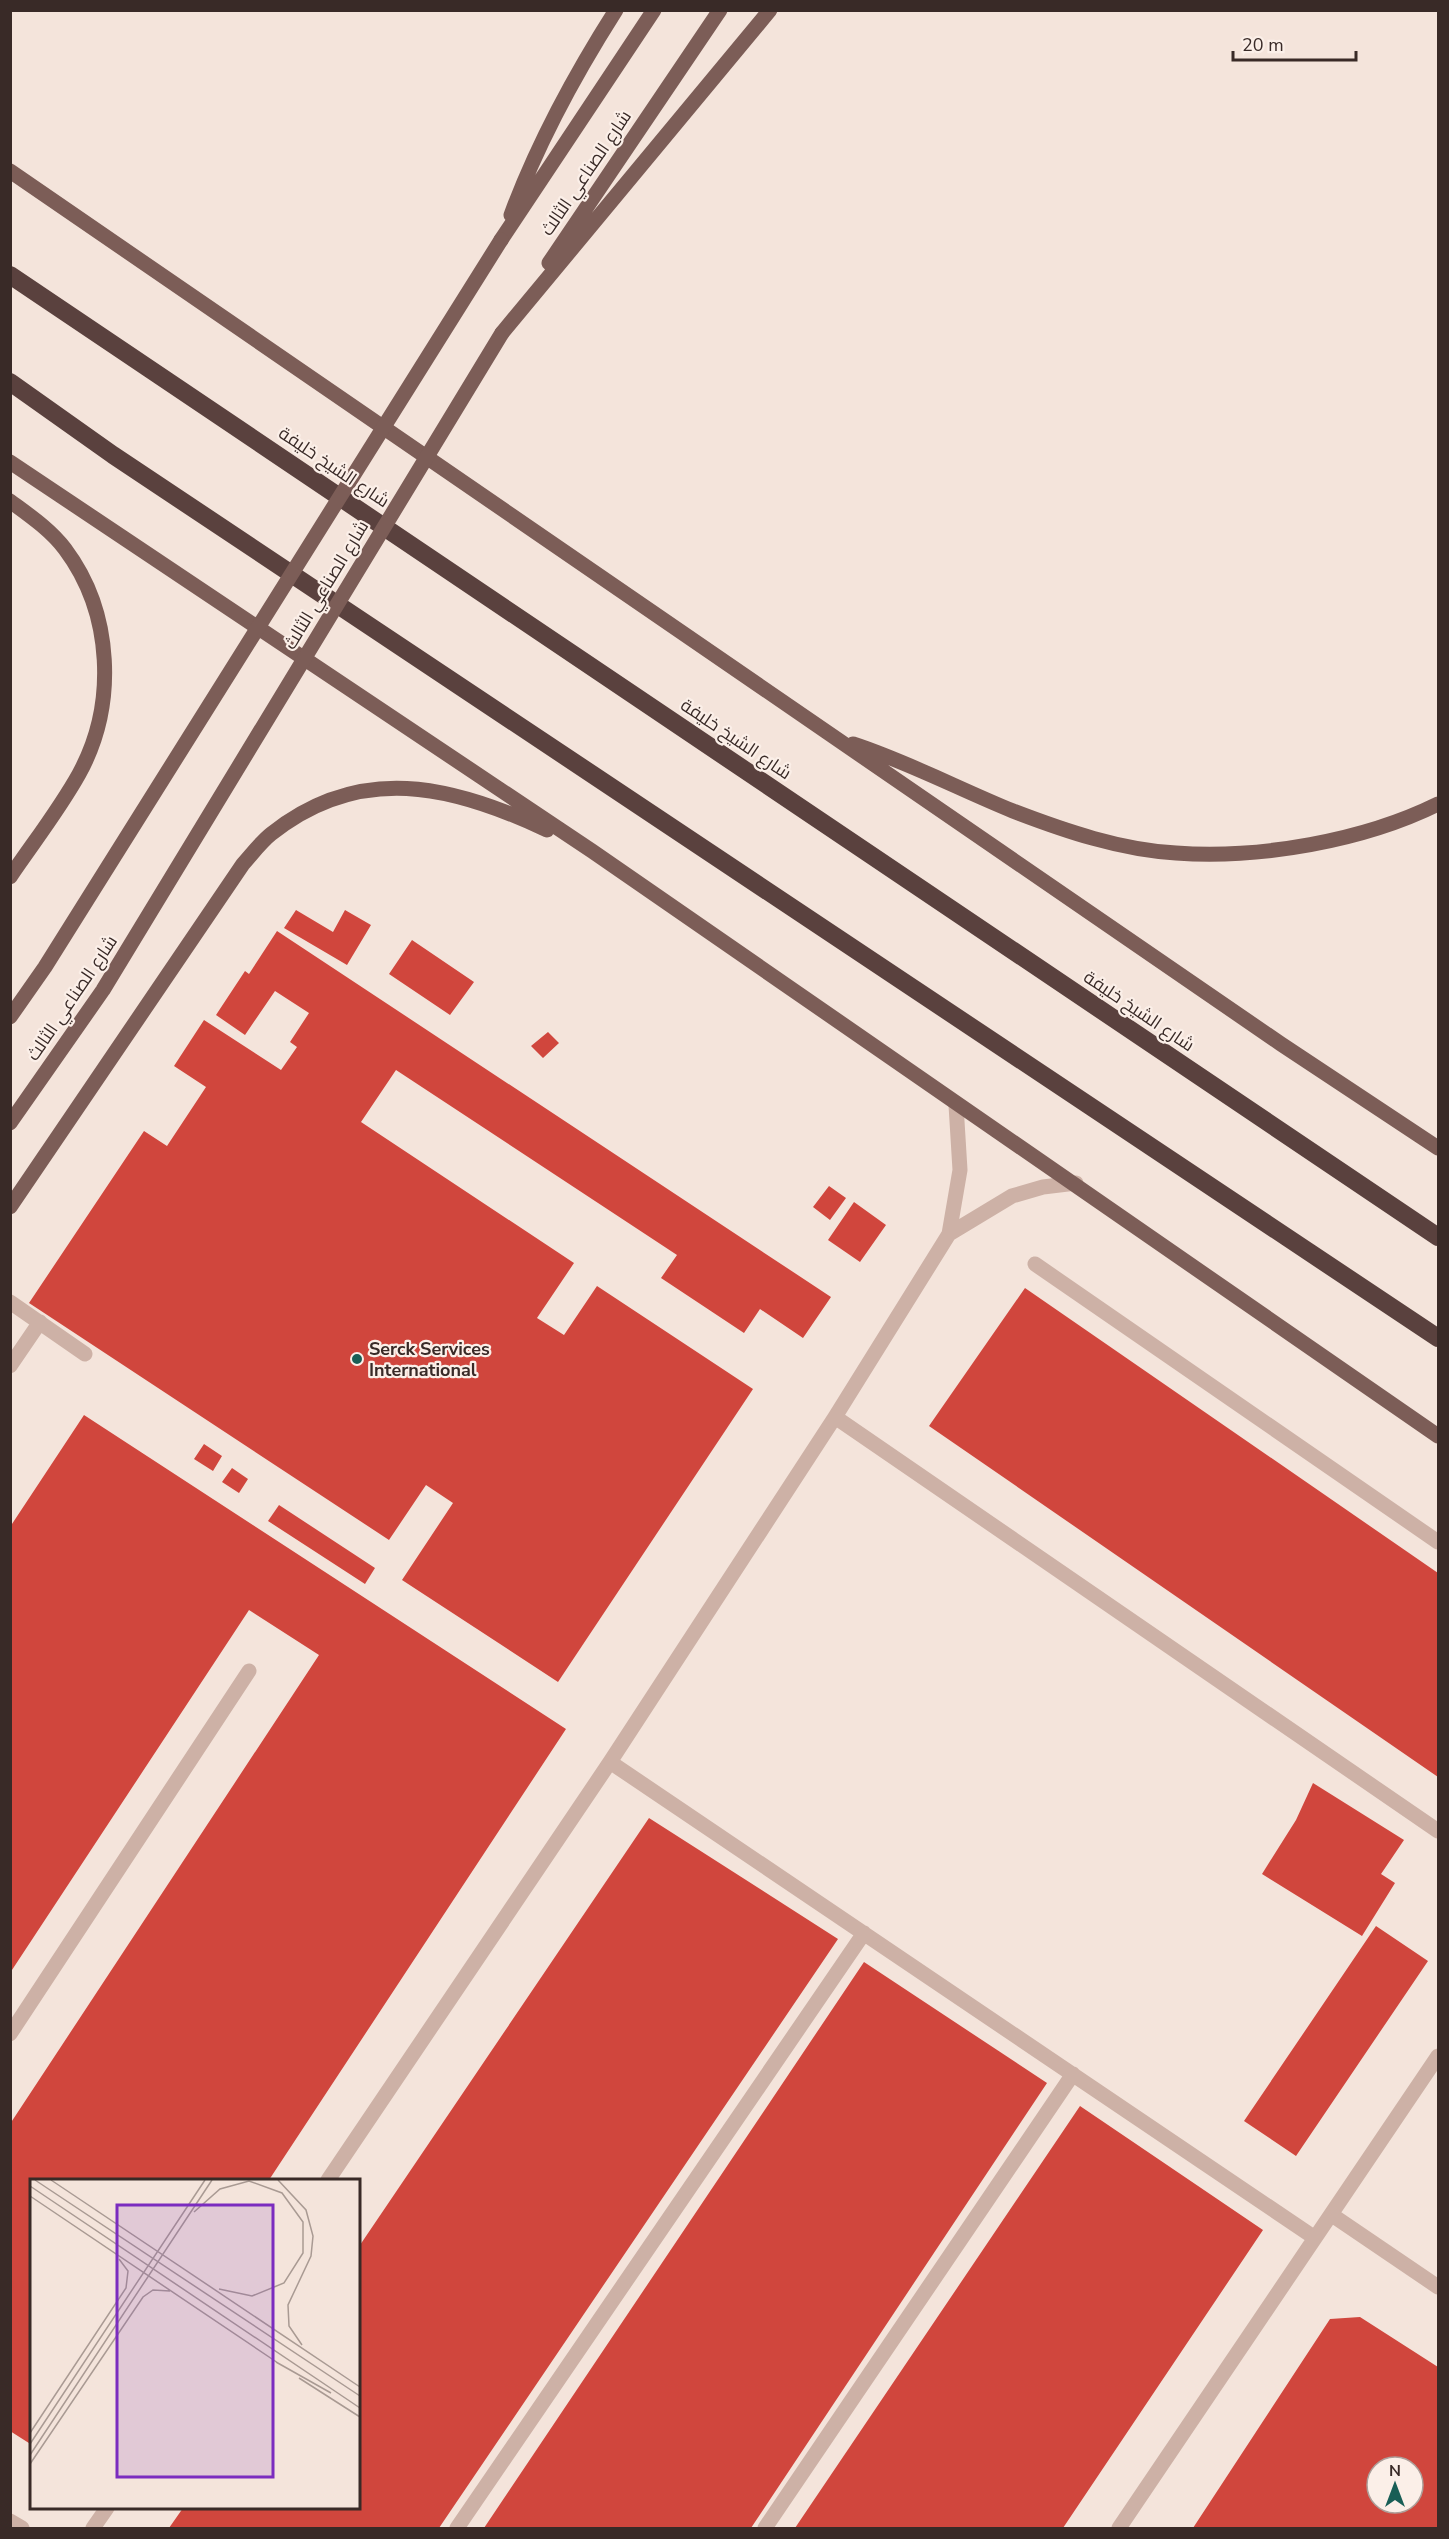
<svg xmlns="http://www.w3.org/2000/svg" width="1449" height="2539" viewBox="0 0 1449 2539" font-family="'Nunito Sans',Cairo,sans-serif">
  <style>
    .building { fill: #d0463d; fill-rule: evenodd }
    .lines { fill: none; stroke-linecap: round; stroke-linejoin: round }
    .minor { stroke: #cdb1a6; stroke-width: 15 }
    .major { stroke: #7c5d57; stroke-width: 15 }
    .highway { stroke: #5a413e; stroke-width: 18 }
    .major-bridge { stroke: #7c5d57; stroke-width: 15 }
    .poi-dot { fill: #195e56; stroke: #fbefe8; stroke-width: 2 }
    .labels { text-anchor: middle; stroke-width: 4.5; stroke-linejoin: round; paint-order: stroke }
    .street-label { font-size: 18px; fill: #392a27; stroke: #fbefe8 }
    .poi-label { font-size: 18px; font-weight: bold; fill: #392a27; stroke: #fbefe8; text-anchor: start }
    .inset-road { fill: none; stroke: #a99a93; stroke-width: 1.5 }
    .view { fill: #7b2cbf; fill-opacity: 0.15; stroke: #7b2cbf; stroke-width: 3 }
    .inset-edge { fill: none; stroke: #392a27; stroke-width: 3 }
  </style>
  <rect width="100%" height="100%" fill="#f4e4db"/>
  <path class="building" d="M296,910L333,932L345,910L371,925L347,965L284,928Z
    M277,931L831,1297L803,1338L760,1309L744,1333L661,1278L677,1255L396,1070L361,1122L574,1263L537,1318L564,1335L597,1286L753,1389L558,1682L402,1580L453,1503L426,1485L389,1540L29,1303L144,1131L167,1146L206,1087L174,1066L204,1020L281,1070L297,1047L290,1042L309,1013L275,991L245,1035L216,1015L245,971L249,974Z
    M412,940L474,982L450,1015L389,974Z
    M548,1032L559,1043L543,1058L531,1046Z
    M829,1186L846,1198L830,1220L813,1207Z
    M854,1202L886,1225L860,1262L828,1240Z
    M1025,1288L1438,1573V1777L929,1426Z
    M84,1415L566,1729L269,2180H32V2445L10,2431V2124L319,1655L249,1610L10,1973V1527Z
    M204,1444L222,1456L213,1471L194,1459Z
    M232,1468L248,1479L239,1493L222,1482Z
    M279,1505L375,1568L365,1584L268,1521Z
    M1313,1783L1404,1840L1381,1874L1395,1883L1362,1936L1262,1874L1296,1820Z
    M649,1818L838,1939L439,2528H169L183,2508H358V2248Z
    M1376,1926L1428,1961L1296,2156L1244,2121Z
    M864,1962L1047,2083L751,2528H484Z
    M1080,2106L1263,2230L1063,2528H795Z
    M1360,2317L1438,2367V2528H1193L1330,2319ZM1377,2467H1413V2503H1377Z"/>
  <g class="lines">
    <path class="minor" d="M949,1234L1012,1196L1043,1187L1076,1183
      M1035,1264L1438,1542
      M10,1302L85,1354
      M10,1366L40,1322
      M835,1417L1438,1831
      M610,1762L1315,2238
      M10,2034L249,1671
      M328,2180L610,1762L835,1417L949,1234L960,1170L956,1105
      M1332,2215L1438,2287
      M10,2521L22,2528
      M93,2528L107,2508
      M457,2528L864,1933
      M765,2528L1073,2074
      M1119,2528L1438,2056"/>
    <path class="major" d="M10,171L1281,1044L1438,1148
      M511,215C538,142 574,76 616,10
      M501,240L654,10
      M549,263L720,10
      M502,333L770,10
      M10,462L592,851L1438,1436
      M10,501C29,515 51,530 65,549C113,613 117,705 79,774C59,810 33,843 10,877
      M853,744C908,762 959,789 1013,811C1065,831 1121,850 1176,853C1260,859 1363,841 1438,804
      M10,1207L243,864C252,854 261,842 271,834C360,763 452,785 547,830"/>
    <path class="highway" d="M10,275L1438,1237
      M10,382L113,455L1438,1338"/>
    <path class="major-bridge" d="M10,1017L45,967L501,240
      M10,1123L103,990L502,333"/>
  </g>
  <circle class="poi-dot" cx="357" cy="1359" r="6"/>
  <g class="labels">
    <g class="street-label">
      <text transform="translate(586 173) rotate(-56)" y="6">شارع الصناعي الثالث</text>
      <text transform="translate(334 467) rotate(34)" y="6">شارع الشيخ خليفة</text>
      <text transform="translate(326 585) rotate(-59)" y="6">شارع الصناعي الثالث</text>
      <text transform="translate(736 739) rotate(34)" y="6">شارع الشيخ خليفة</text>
      <text transform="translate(72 998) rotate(-56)" y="6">شارع الصناعي الثالث</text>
      <text transform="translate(1139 1011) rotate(34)" y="6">شارع الشيخ خليفة</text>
    </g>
    <g class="poi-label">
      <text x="369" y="1355">Serck Services<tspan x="369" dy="21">International</tspan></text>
    </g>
  </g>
  <g transform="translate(30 2179)">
    <rect width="330" height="330" fill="#f4e4db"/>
    <path class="inset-road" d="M5,1L330,217M21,1L330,208M248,1L276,31L283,57L281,77L258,126L259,147L272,166M0,7L330,229M0,17L248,184M164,33L190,10L219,2L252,14L273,43V74L254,104L222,117L189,110M246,183L301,214M269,199L330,238M0,254L96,109L98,92L89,80M0,265L175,1M0,276L182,1M0,285L113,118L123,111L140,112"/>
    <path class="view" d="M87,26H243V298H87Z"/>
    <rect width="330" height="330" class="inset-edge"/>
  </g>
  <rect width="1449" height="2539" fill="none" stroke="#392a27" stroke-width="24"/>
  <g transform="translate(1395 2485)"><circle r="28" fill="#fbefe8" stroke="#ada09b" stroke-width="1.5"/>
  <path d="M0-4.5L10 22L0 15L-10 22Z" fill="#195e56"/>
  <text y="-9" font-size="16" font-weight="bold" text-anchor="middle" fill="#392a27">N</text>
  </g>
  <path d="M1233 51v9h123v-9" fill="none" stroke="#392a27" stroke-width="3"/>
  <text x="1242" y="51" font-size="18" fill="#392a27" stroke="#fbefe8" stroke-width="4.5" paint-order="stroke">20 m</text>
</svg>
